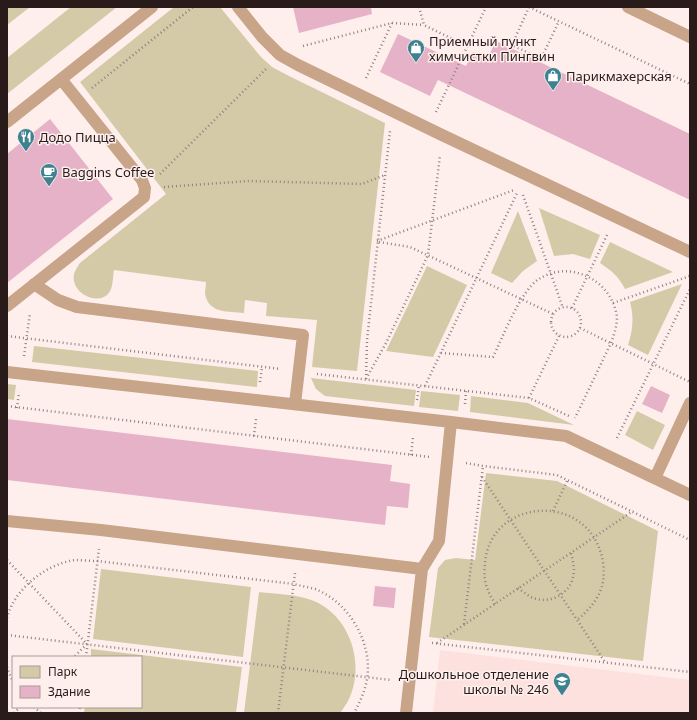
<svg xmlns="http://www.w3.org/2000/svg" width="697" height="720" viewBox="0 0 697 720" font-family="'Noto Sans',sans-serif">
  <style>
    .built { fill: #fde1de }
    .green { fill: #d4caa7 }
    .building { fill: #e6b2c8 }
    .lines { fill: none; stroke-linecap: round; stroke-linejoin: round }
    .path { stroke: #908280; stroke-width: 2.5; stroke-dasharray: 1 3; stroke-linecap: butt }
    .service { stroke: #c8a489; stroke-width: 12 }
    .labels { text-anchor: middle; stroke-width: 3; stroke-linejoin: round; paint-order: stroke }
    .poi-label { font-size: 13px; fill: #281b19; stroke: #feefed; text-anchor: start }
  </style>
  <rect width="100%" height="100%" fill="#feefed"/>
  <path class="built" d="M440,650L690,680V713H433Z"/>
  <path class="green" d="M7,7H30L7,25Z
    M71,7H117L7,94V58Z
    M174,7H220L261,57L272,67L289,76L385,123L357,371L312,367L317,320L266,316L267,303L245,300L244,313C228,311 209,314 205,294C205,290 206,286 206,282L114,270C113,276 113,284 111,289C104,308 70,296 74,274C75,270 78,266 80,263L166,194L80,82Z
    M539,208L600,235L590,259L573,254L554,256Z
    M518,211L537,261L523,271L512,283L491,273Z
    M610,242L673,272L625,289C619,277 612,271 600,263Z
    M427,266L467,285L433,357L386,351Z
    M682,284L648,355L628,345C633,330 634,317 630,302Z
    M34,346L258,371L257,387L32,362Z
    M311,378L416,390L414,406L325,396L316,389Z
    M7,384L16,385L14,400L7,399Z
    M421,391L460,395L458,411L419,407Z
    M471,396L528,403L574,425L470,412Z
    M637,411L665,425L653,450L625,435Z
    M486,473L557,481L658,531L643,661L429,637L438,568L445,560L456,558L475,560Z
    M101,569L251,587L243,657L93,639Z
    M259,592C276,594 297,594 314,601C356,619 369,679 340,713H244Z
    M91,649L242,667L236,713H84L85,707H141V657H91Z"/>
  <path class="building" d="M293,7H371L372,14L299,33Z
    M398,34L466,66L473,52L487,59L496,41L690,134V200L438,80L430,96L380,72Z
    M50,119L113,199L7,283V154Z
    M651,386L670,395L662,413L642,404Z
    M7,419L392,465L390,481L410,484L408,508L387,506L385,525L7,480Z
    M375,586L396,588L394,608L373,606Z"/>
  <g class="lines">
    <path class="path" d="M419,7L424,25L467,46
      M529,7L690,84
      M529,7L512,45L541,59L559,21
      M303,46L392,23L424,25
      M366,78L392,23
      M92,88L193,7
      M436,112L486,7
      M160,174L267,68
      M164,187L249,181L362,184L385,175
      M523,195L563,308
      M377,241L514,190
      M379,242L410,247L553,314
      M613,303L690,276
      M551 322a15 15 0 1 1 30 0a15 15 0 1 1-30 0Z
      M572,308L608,233
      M580,328L690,382
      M7,336L281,369
      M441,353L493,357C503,337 520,291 539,279C570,259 612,280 617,317C617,326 614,335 611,343L575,418
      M24,356L30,313
      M317,374L529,398L569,416
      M366,379L367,340L390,131
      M366,379L386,343L428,255L440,155
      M260,382L262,367
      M425,386L518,191
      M529,398L559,336
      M417,400L419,385
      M465,404L466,391
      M7,406L430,457
      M17,408L19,392
      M254,436L256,419
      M617,438L690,289
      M411,455L413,437
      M466,463L483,466L557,475L690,540
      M482,477L605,662
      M553,511L568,479
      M7,560L87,644L74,657
      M518,588C524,592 530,598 537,599C552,603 570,593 573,577C575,569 573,561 571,553
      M495,604C493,599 489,595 488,590C484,582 484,572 485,563C490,497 591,490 603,562C607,588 596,604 577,620
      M7,618C14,589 46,564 75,560C82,560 90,561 97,561L294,584C301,586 308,587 315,589C349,602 373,643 367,679C365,691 360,702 354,713
      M464,624L483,466
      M7,635L391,680
      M432,643L690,672
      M437,643L633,511
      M86,657L99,549
      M7,667L13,683
      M34,707L41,713
      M14,713L20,707
      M79,713L80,707
      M278,713L295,573"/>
    <path class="service" d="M238,7L262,37L280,55L298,65L442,135L690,252
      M628,7L690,37
      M7,122L152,7
      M34,284L58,300L77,307L303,335L295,404
      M7,306L144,197L145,188L142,180L61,79
      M7,372L451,422L439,541L422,569L406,713
      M451,422L566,436L690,495
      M655,478L690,403
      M7,521L101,530L422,569"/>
  </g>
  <defs>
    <symbol id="shop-pin" viewBox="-11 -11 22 30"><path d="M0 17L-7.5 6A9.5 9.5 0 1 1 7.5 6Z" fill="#3e8191" stroke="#feefed"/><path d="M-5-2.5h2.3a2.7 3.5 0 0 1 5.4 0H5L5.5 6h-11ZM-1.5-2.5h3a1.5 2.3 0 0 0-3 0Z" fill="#fff"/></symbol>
    <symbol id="restaurant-pin" viewBox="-11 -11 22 30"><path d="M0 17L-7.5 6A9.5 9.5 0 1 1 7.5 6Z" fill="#3e8191" stroke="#feefed"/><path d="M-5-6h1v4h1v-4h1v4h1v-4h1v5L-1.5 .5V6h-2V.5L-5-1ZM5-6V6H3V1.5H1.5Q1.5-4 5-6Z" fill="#fff"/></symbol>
    <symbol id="cafe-pin" viewBox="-11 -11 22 30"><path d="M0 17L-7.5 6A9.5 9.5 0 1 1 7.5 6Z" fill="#3e8191" stroke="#feefed"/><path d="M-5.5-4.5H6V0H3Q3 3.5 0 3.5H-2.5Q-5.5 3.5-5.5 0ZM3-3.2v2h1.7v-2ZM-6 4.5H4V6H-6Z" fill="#fff"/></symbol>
    <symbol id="school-pin" viewBox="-11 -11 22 30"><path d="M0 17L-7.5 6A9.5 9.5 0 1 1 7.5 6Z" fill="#3e8191" stroke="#feefed"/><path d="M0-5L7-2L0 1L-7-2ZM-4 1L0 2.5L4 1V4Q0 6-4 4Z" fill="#fff"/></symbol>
  </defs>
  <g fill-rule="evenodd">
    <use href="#shop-pin" x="406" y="38" width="20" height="27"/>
    <use href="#shop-pin" x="543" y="66" width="20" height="27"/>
    <use href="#restaurant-pin" x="16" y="127" width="20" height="27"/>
    <use href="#cafe-pin" x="39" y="162" width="20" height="27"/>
    <use href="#school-pin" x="552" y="671" width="20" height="27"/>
  </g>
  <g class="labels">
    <g class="poi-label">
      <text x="429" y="46">Приемный пункт<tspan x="429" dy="15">химчистки Пингвин</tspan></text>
      <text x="566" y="81">Парикмахерская</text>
      <text x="39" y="142">Додо Пицца</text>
      <text x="62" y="177">Baggins Coffee</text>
      <text x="549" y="679" text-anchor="end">Дошкольное отделение<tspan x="549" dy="15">школы № 246</tspan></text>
    </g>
  </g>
  <rect width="697" height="720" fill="none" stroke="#281b19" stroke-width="16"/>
  <rect x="12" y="656" width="130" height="52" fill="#feefed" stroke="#a89a98"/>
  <rect x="20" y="666" width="20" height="12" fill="#d4caa7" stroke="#a89a98"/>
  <text x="48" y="676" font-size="12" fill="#281b19">Парк</text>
  <rect x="20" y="686" width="20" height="12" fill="#e6b2c8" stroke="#a89a98"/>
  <text x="48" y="696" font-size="12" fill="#281b19">Здание</text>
</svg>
